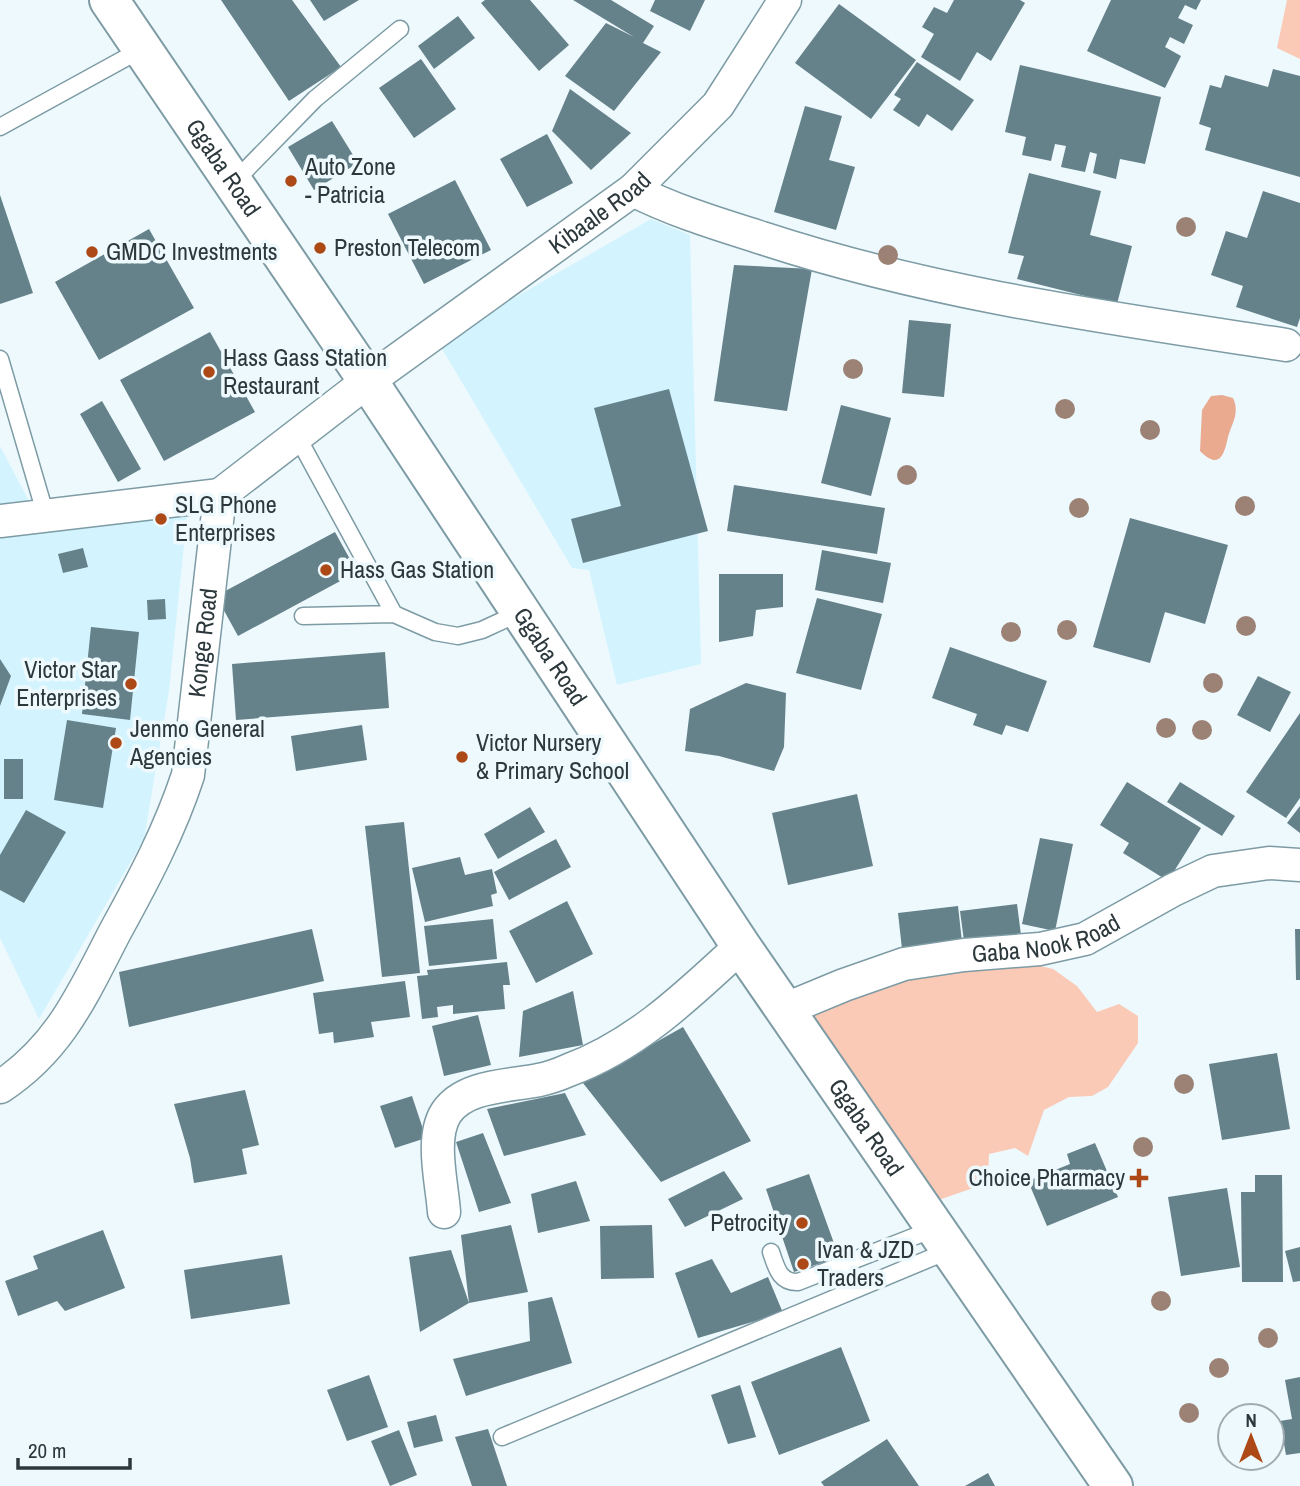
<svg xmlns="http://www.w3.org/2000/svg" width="1300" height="1486" viewBox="0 0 1300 1486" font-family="'Archivo Narrow',sans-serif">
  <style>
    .built { fill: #d3f4fe }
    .green { fill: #facab7 }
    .water { fill: #eaaa8f }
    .building { fill: #65818a }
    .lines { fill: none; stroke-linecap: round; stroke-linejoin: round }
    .service-casing { stroke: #7d9ba4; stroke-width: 19 }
    .minor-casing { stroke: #7d9ba4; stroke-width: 35 }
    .secondary-casing { stroke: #7d9ba4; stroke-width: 42 }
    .service { stroke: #fff; stroke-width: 16 }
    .minor { stroke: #fff; stroke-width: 32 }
    .secondary { stroke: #fff; stroke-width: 38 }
    .tree { fill: #9b8274 }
    .poi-dot { fill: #ad4916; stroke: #edf9fd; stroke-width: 2.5 }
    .labels { text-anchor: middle; stroke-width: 7; stroke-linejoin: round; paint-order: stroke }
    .poi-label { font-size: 24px; fill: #2c383c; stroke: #edf9fd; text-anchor: start }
    .street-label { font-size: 24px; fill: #2c383c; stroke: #edf9fd }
  </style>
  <rect width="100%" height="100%" fill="#edf9fd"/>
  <path class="built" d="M651,219L690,235L701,664L617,685L589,570L572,568L438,342Z
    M0,446L30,503L0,507Z
    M188,506L169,691L144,839L39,1019L0,938V530Z"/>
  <path class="green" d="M1287,0H1300V59L1277,48Z
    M1016,960L1053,969L1077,986L1097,1012L1119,1004L1138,1016V1043L1108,1087L1092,1096L1069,1097L1044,1110L1028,1156L1015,1148L989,1154L988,1177L976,1187L930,1203L806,1021L827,1003L889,983Z"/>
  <path class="water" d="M1222,395L1233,398C1240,413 1232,423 1228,437C1224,456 1219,470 1200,451L1202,410L1211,396Z"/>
  <path class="building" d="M221,0H292L341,67L289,101Z
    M310,0H359L324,21Z
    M485,0H530L569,45L539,71L481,3Z
    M573,0H611L654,26L643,43L661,52L614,111L565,76L606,23L634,37Z
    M655,0H705L690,31L650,11Z
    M954,0H1020L1025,3L991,61L977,52L960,81L921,57L934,34L922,27L934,7L947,13Z
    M1111,0H1201L1196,10L1185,5L1178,18L1193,25L1184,44L1170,37L1165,47L1181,56L1165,88L1087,51Z
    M839,4L916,60L871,119L795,63Z
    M458,16L475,38L434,69L418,46Z
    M421,59L456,109L414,138L379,88Z
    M917,62L974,100L952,131L927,114L919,127L893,110L901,99L894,95Z
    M1020,65L1161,97L1145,164L1120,159L1116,179L1093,173L1097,154L1090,152L1085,172L1061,167L1066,146L1055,144L1051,161L1022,155L1026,137L1005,132Z
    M1273,69L1300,76V177L1205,150L1211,128L1199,124L1210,85L1221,88L1225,75L1268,87Z
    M570,89L631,133L591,170L552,131Z
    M805,106L842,116L829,160L855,167L836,230L774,212Z
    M332,121L358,163L314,190L288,147Z
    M547,134L573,183L527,207L500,159Z
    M1029,173L1101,191L1090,235L1132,246L1117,304L1017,279L1024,256L1008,253Z
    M455,180L491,250L424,284L388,214Z
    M1263,191L1300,203V318L1297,327L1236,307L1243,286L1211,275L1226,231L1247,238Z
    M0,195L33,293L0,304Z
    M149,229L194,308L99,360L55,282Z
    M734,265L812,269L787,411L714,401Z
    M909,320L951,324L944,397L902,393Z
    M210,332L255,412L164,461L120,380Z
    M669,389L708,531L583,563L571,519L621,506L594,408Z
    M102,401L141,469L118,482L80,414Z
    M841,405L891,418L871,496L821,483Z
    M734,485L885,508L877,554L727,531Z
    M1130,518L1228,545L1205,624L1165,612L1150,663L1093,647Z
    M335,532L357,572L238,636L216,596Z
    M83,548L88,567L63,573L58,554Z
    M822,550L891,563L883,603L815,590Z
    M719,574H783V607L756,610L753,636L719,642Z
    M817,598L882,614L861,690L796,673Z
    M165,599L166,619L148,620L147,600Z
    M91,627L139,632L130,720L82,714Z
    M950,647L1047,681L1028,732L1006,725L1002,735L973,725L977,714L932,698Z
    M385,652L389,708L236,720L232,664Z
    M0,659L11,676L0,706Z
    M1258,676L1291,692L1270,732L1237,715Z
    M746,683L786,693L784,747L774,771L719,756L685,751L690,709Z
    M1300,713V798L1286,818L1246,792Z
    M67,720L116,728L103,808L54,800Z
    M362,725L367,760L296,771L291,736Z
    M4,759H23V799H4Z
    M1127,782L1201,828L1168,881L1123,853L1129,843L1100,825Z
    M1180,782L1235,816L1222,836L1167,802Z
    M857,794L873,866L788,885L772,813Z
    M1300,806V833L1287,823Z
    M530,807L545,832L498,859L484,834Z
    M26,810L66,832L24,903L0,890V855Z
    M404,822L420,973L382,977L365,826Z
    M1040,838L1073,844L1055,931L1022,924Z
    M556,839L571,867L509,900L494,872Z
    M460,857L465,875L492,869L497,893L491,895L493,906L425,922L412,868Z
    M567,901L593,954L536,983L509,931Z
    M1017,904L1021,935L964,941L960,911Z
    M958,906L962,942L902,949L898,913Z
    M493,919L497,959L429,966L424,926Z
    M312,929L324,981L129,1027L119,972Z
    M1295,929H1300V980H1296Z
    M507,962L510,985H503L505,1009L453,1014V1005L437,1007L438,1017L422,1019L417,976L428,975L427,970Z
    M405,981L410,1017L371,1022L374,1037L334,1043L333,1032L319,1034L313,993Z
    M573,991L583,1045L519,1057L523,1011Z
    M478,1015L491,1065L444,1076L432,1026Z
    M683,1027L751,1141L661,1182L583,1083Z
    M1277,1053L1290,1129L1222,1140L1209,1064Z
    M245,1090L259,1145L242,1149L247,1174L194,1183L190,1158L174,1104Z
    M565,1093L586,1135L504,1156L487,1109Z
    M412,1096L426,1138L395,1148L380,1106Z
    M483,1133L511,1203L479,1212L456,1142Z
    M1095,1143L1118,1197L1047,1226L1028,1181L1070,1164L1067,1154Z
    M724,1171L743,1199L685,1227L668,1199Z
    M809,1174L839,1257L794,1272L766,1189Z
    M1255,1175H1282L1283,1282H1242L1241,1192H1255Z
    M576,1181L590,1221L538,1233L531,1194Z
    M1227,1188L1240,1267L1181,1276L1168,1197Z
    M511,1225L528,1292L469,1303L461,1235Z
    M652,1225L654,1278L601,1279L600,1226Z
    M103,1230L125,1288L65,1311L57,1301L18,1316L5,1281L38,1269L33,1256Z
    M1300,1247V1281L1293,1282L1285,1251Z
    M451,1250L469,1303L420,1332L409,1257Z
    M282,1255L290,1304L191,1319L184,1270Z
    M712,1259L731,1293L768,1277L783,1313L698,1338L675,1273Z
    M552,1297L572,1363L466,1396L453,1359L530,1341L528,1302Z
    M841,1347L870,1421L779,1455L751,1382Z
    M369,1375L388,1427L347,1441L327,1390Z
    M1300,1377V1453L1286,1455L1280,1421L1292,1419L1285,1380Z
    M740,1385L756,1437L728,1444L711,1395Z
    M436,1415L443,1441L414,1448L407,1422Z
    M488,1429L507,1486H472L455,1437Z
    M399,1430L417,1475L390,1486L371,1441Z
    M887,1439L919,1486H824L821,1482Z
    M988,1473L995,1486H965Z"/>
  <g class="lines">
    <defs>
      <path id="service" d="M0,127L142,49
        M233,183L315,99L400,29
        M0,359L46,516
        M297,436L394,614L435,632L458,636L482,630L521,612
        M303,616L394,614
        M771,1252C776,1266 779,1283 798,1282L936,1228
        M502,1437L950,1250"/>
      <g id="minor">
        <path d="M633,190C674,211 718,224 762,238C932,294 1110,318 1286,345"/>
        <path d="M0,521L220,495"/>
        <path id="s1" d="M786,1009L844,985L904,964L964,955L1040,949L1085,939L1173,890L1213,871L1269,863L1300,865"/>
        <path id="s2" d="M0,1087C61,1047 83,993 116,930C144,879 170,830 188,775L220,495L368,381L633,190L718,105L785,0"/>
        <path d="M444,1212C442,1183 430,1138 446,1113C464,1085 510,1086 539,1080C549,1078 560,1074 569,1070C637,1045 689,994 741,946"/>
      </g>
      <g id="secondary">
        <path id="s3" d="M109,0L368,381L741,946L1113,1486"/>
      </g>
    </defs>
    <use href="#service" class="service-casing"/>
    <use href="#minor" class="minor-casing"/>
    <use href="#secondary" class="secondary-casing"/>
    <use href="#service" class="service"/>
    <use href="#minor" class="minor"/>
    <use href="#secondary" class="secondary"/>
  </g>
  <g class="tree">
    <circle cx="1186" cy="227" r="10"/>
    <circle cx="888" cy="255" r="10"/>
    <circle cx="853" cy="369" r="10"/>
    <circle cx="1065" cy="409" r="10"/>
    <circle cx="1150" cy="430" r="10"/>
    <circle cx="907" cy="475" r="10"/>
    <circle cx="1245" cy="506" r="10"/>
    <circle cx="1079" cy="508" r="10"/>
    <circle cx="1246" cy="626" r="10"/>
    <circle cx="1067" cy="630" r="10"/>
    <circle cx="1011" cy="632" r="10"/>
    <circle cx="1213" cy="683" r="10"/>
    <circle cx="1166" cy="728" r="10"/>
    <circle cx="1202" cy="730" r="10"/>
    <circle cx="1184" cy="1084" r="10"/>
    <circle cx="1143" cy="1147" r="10"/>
    <circle cx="1161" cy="1301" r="10"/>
    <circle cx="1268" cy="1338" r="10"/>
    <circle cx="1219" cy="1368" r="10"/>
    <circle cx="1189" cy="1413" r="10"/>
  </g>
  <g class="poi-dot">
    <circle cx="291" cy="181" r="7"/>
    <circle cx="320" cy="248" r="7"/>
    <circle cx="92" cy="252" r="7"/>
    <circle cx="209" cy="372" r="7"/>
    <circle cx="161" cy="519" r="7"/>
    <circle cx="326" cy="570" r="7"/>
    <circle cx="131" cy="684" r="7"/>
    <circle cx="116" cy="743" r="7"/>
    <circle cx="462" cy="757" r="7"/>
    <path d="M1135.5 1167.5h7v7h7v7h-7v7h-7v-7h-7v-7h7z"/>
    <circle cx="802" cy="1223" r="7"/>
    <circle cx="803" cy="1264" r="7"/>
  </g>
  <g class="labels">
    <g class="poi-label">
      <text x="305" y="175">Auto Zone<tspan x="305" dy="28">- Patricia</tspan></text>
      <text x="334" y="256">Preston Telecom</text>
      <text x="106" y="260">GMDC Investments</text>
      <text x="223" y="366">Hass Gass Station<tspan x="223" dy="28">Restaurant</tspan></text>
      <text x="175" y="513">SLG Phone<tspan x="175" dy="28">Enterprises</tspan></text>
      <text x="340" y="578">Hass Gas Station</text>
      <text x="117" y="678" text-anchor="end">Victor Star<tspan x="117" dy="28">Enterprises</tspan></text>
      <text x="130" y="737">Jenmo General<tspan x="130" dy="28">Agencies</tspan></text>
      <text x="476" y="751">Victor Nursery<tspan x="476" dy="28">&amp; Primary School</tspan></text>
      <text x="1125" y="1186" text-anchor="end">Choice Pharmacy</text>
      <text x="788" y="1231" text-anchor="end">Petrocity</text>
      <text x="817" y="1258">Ivan &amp; JZD<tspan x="817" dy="28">Traders</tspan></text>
    </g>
    <g class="street-label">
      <text dy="8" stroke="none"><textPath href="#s3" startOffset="203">Ggaba Road</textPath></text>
      <text dy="8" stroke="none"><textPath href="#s2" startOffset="1124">Kibaale Road</textPath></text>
      <text dy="8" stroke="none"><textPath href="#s2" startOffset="502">Konge Road</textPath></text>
      <text dy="8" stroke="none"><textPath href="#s3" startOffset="791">Ggaba Road</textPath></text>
      <text dy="8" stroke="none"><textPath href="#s1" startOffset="271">Gaba Nook Road</textPath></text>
      <text dy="8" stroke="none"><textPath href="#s3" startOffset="1358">Ggaba Road</textPath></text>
    </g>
  </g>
  <g transform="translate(1251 1437)"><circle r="33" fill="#edf9fd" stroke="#a0acb0" stroke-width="2"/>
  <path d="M0-5L12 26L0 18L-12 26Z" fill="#ad4916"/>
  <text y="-10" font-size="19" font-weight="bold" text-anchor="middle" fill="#2c383c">N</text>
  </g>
  <path d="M18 1458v10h112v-10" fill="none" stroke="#2c383c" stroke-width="3.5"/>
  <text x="28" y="1458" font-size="21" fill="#2c383c" stroke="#edf9fd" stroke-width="5" paint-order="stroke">20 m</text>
</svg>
